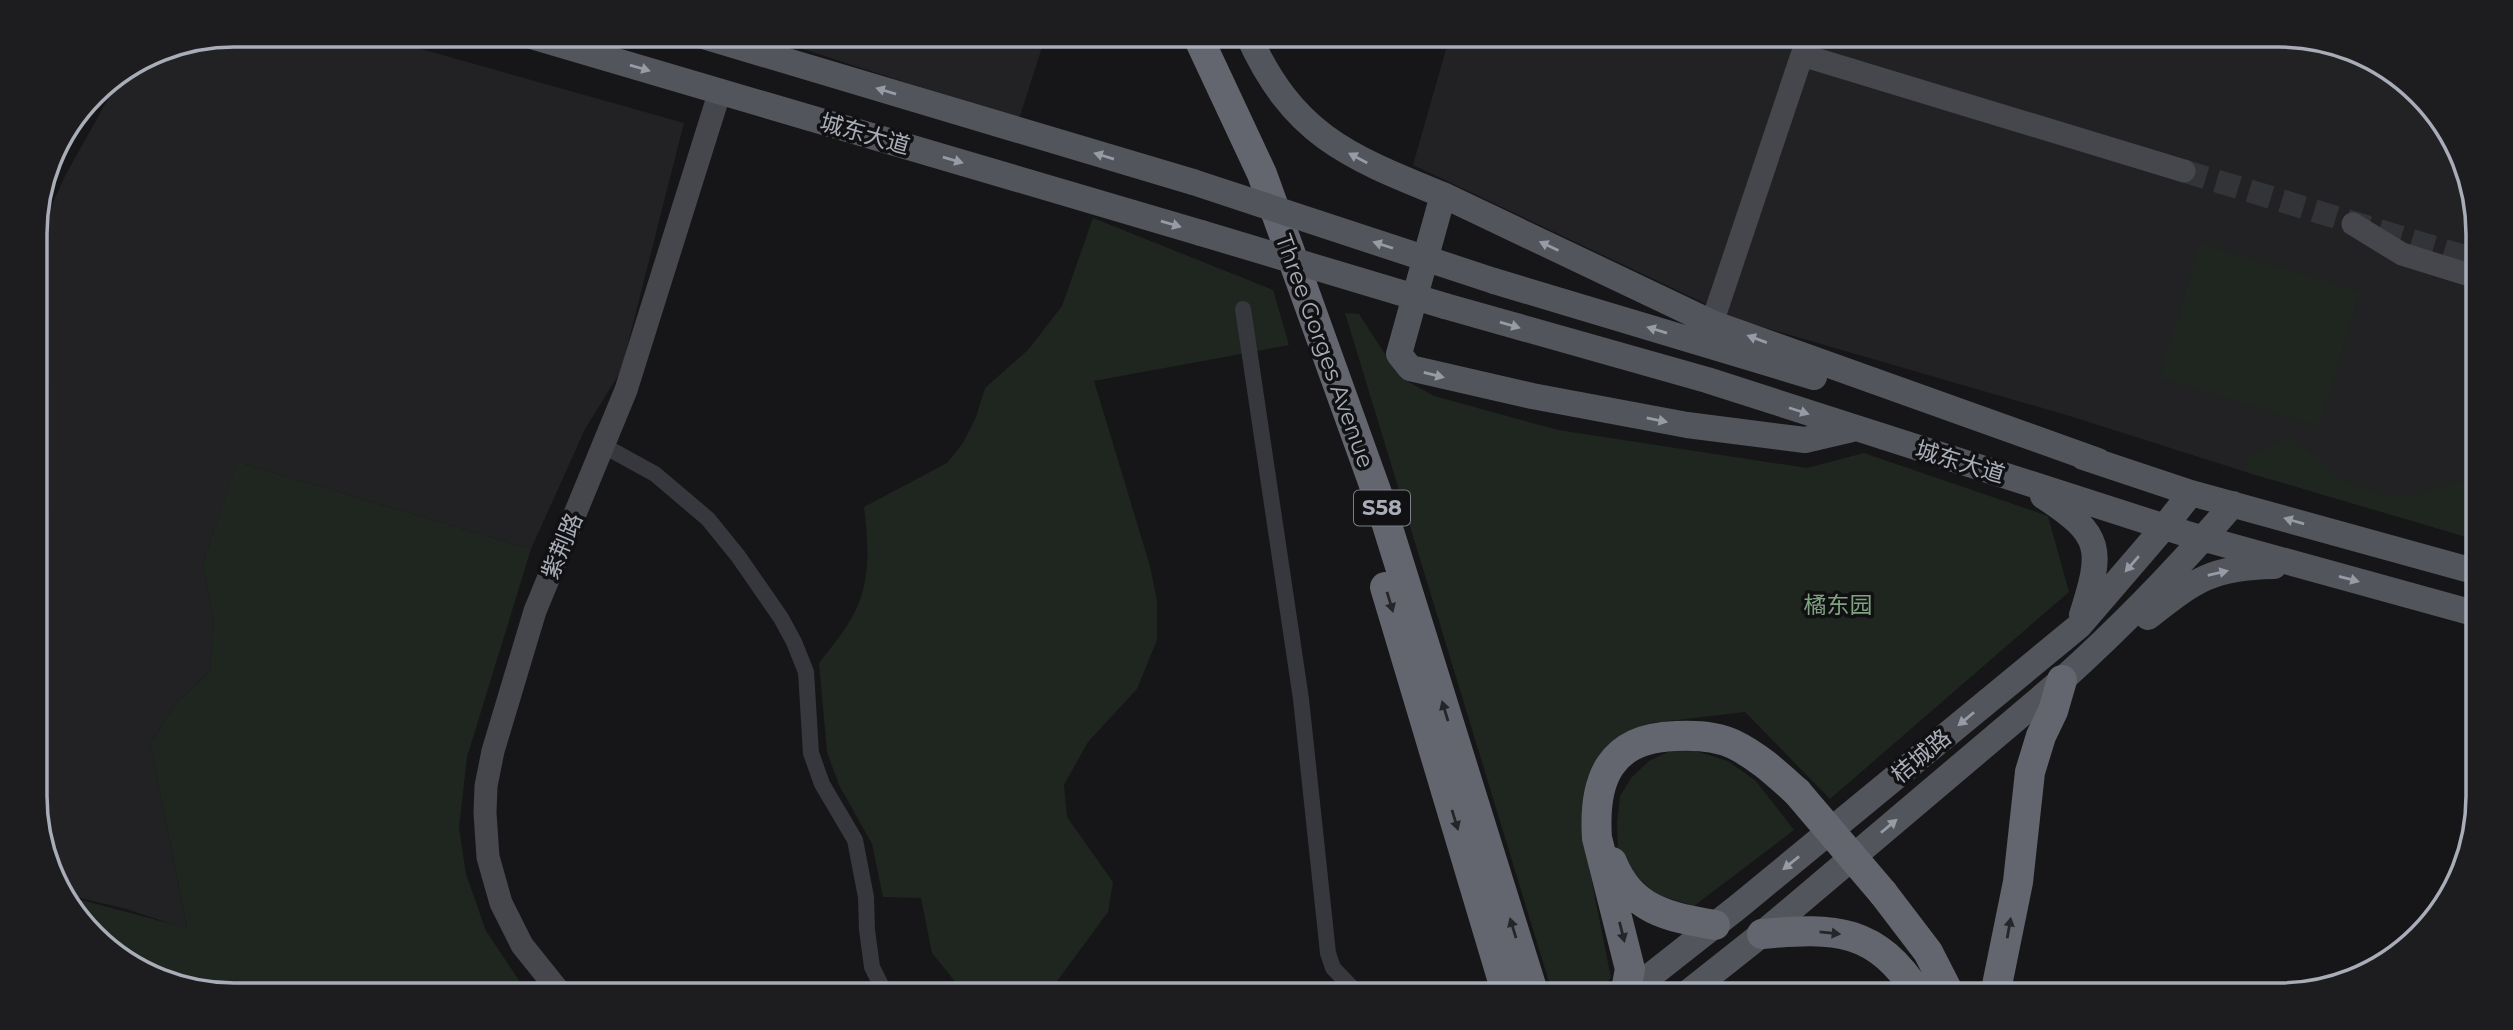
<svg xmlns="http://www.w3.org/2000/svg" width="2513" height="1030" viewBox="0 0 2513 1030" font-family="Montserrat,'Noto Sans SC',sans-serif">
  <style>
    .built { fill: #222225 }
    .green { fill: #1e261f }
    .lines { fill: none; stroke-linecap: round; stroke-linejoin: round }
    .secondary-tunnel { stroke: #333438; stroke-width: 23; stroke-dasharray: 23 11; stroke-linecap: butt }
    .street { stroke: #37383d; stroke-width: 16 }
    .secondary { stroke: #45474d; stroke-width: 23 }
    .primary { stroke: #53555c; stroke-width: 26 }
    .highway { stroke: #63666e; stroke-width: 30 }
    .primary-bridge { stroke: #53555c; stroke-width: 26 }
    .highway-bridge { stroke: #63666e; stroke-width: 30 }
    .oneway { fill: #979ba6 }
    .oneway2 { fill: #26262a }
    .labels { text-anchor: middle; stroke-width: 7; stroke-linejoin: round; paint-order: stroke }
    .shield { fill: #111113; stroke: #7b7e86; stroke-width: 2 }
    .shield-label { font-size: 21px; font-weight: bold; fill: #a8adb8 }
    .street-label { font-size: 23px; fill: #a8adb8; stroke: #111113 }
    .park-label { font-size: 23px; fill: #7fa381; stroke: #111113 }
    .rim { fill: none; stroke: #a8adb8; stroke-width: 3.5 }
  </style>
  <rect width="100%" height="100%" fill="#161618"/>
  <path class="built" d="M234,35H371L684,123L621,371L585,429L531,549L237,462L203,564L214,622L210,671L177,702L150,744L187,929L126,909L68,895L39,834L36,240L65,176L123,72L158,50Z
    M760,35H1046L1019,119Z
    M1450,35H2279L2343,46L2429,103L2476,208L2477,540L2249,473L2073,417L1742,321L1413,165Z"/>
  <path class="green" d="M1093,218L1273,290L1289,345L1094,381L1150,566L1157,601V640L1137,689L1088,742L1064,785L1067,817L1113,882L1108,912L1055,984L1043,995H966L932,953L921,898L883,897L872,844L839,785L827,752L819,663C829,650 840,637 848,624C872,588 869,547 864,507L947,463L963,443L976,417L985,388L1028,350L1062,306Z
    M2200,243L2360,292L2319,426L2159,378Z
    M1345,313L1359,314L1400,377L1434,396L1558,430L1807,468L1864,453L2048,516L2069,592L1830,799L1745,712L1651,723L1604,754L1587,778L1582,812L1586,852L1611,978L1593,995H1553Z
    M2283,440H2291L2307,449L2341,480L2384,495L2419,494L2461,481L2477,482V540L2249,473L2246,469L2250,457Z
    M237,462L531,549L467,757L459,828L466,874L486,931L529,995H234L170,984L84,927L70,897L187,928L150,744L177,702L210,671L214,622L203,564Z
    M1689,749L1728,761L1756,781L1794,830L1694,906L1655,894L1630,869L1618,851L1617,823L1620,796L1632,777L1649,761L1672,750Z"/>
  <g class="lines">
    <path class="secondary-tunnel" d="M2184,171L2476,260"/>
    <path class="street" d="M1243,309L1301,699L1328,953L1333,968L1359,995
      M604,446L655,474L708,519L738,556L781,618L794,642L806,672L811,753L822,784L855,840L866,897L867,930L872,967L886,995"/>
    <path class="secondary" d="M2353,224L2402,254L2476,277
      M1712,323L1802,55L2184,171
      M562,995L522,945L501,903L488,857L485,813L486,786L493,751L535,611L626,390L720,91"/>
    <path class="primary" d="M528,35L1201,233
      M700,35L1193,182
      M1248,35C1293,135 1347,156 1443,195
      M1494,281L1814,377
      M1445,306L1707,380L2187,534L2477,614
      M1852,429L1805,440L1687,425L1532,396L1410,368L1399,354L1443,195L1712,323L2098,461
      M2083,457L2191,493L2477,572
      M2043,496C2103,535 2103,549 2082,615
      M2148,617C2195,580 2212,567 2274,566
      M1626,995L1739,906L2079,626L2165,526L2191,493
      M1685,995L1762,934L2062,680C2123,625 2180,566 2233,504"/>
    <path class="highway" d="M1197,35L1262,174L1378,496L1534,995
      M1385,587L1507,995
      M1612,862C1631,910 1668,917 1715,925
      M1883,893L1928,952L1950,995
      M1762,934C1836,927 1876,928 1919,995
      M1625,995L1630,969L1597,838C1593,779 1610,738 1675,736C1693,735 1716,736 1733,744C1758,756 1777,774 1797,792
      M1995,995L2018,882L2030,772L2041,736L2053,711L2062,680"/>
    <path class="primary-bridge" d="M1193,182L1494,281
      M1201,233L1445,306"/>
    <path class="highway-bridge" d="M1797,792L1883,893"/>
  </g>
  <defs><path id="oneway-solid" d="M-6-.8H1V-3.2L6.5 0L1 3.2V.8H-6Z" transform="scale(1.75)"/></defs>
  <g class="oneway">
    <use href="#oneway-solid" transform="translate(640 68) rotate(16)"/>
    <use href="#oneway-solid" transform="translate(886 91) rotate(-163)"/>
    <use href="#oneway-solid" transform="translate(1104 156) rotate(-163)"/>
    <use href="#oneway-solid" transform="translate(1358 158) rotate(-152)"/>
    <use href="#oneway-solid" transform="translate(953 160) rotate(16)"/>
    <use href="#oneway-solid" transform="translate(1171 224) rotate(16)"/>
    <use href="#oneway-solid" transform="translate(1383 245) rotate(-162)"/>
    <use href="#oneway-solid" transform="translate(1549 246) rotate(-155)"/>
    <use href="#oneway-solid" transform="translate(1510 325) rotate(16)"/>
    <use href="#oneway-solid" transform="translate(1657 330) rotate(-163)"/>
    <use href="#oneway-solid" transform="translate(1757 339) rotate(-160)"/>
    <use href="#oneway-solid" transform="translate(1434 375) rotate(14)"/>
    <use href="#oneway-solid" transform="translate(1799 411) rotate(18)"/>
    <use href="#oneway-solid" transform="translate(1657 420) rotate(11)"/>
    <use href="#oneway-solid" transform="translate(2294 521) rotate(-164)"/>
    <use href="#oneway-solid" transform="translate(2132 564) rotate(131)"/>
    <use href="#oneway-solid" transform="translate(2218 573) rotate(-13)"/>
    <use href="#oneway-solid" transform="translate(2349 579) rotate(15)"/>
    <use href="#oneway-solid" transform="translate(1966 719) rotate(140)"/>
    <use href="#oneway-solid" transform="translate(1889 826) rotate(-40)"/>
    <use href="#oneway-solid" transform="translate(1791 863) rotate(141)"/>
  </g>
  <g class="oneway2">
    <use href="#oneway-solid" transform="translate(1390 602) rotate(73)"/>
    <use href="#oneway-solid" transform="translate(1445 711) rotate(-107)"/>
    <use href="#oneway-solid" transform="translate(1455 820) rotate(73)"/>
    <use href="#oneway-solid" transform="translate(1513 928) rotate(-107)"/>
    <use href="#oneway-solid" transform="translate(2009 928) rotate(-80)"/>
    <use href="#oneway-solid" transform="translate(1622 932) rotate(76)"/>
    <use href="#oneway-solid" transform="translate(1830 933) rotate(6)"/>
  </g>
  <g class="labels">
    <rect class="shield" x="1354" y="490.5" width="56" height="35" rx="5"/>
    <g class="shield-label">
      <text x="1382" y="515">S58</text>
    </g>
    <g class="street-label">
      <text transform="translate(865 134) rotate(16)" y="8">城东大道</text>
      <text transform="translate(1325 351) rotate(70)" y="8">Three Gorges Avenue</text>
      <text transform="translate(1960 462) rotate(17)" y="8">城东大道</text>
      <text transform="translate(562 546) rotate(-67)" y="8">紫荆路</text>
      <text transform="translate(1921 756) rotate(-40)" y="8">桔城路</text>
    </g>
    <g class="park-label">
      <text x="1838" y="613">橘东园</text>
    </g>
  </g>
  <path d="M0 0H2513V1030H0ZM234 47H2279A187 187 0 0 1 2466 234V796A187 187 0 0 1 2279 983H234A187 187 0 0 1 47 796V234A187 187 0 0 1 234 47Z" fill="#1d1d20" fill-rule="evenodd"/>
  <path class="rim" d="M234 47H2279A187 187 0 0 1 2466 234V796A187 187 0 0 1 2279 983H234A187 187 0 0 1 47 796V234A187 187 0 0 1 234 47Z"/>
</svg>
